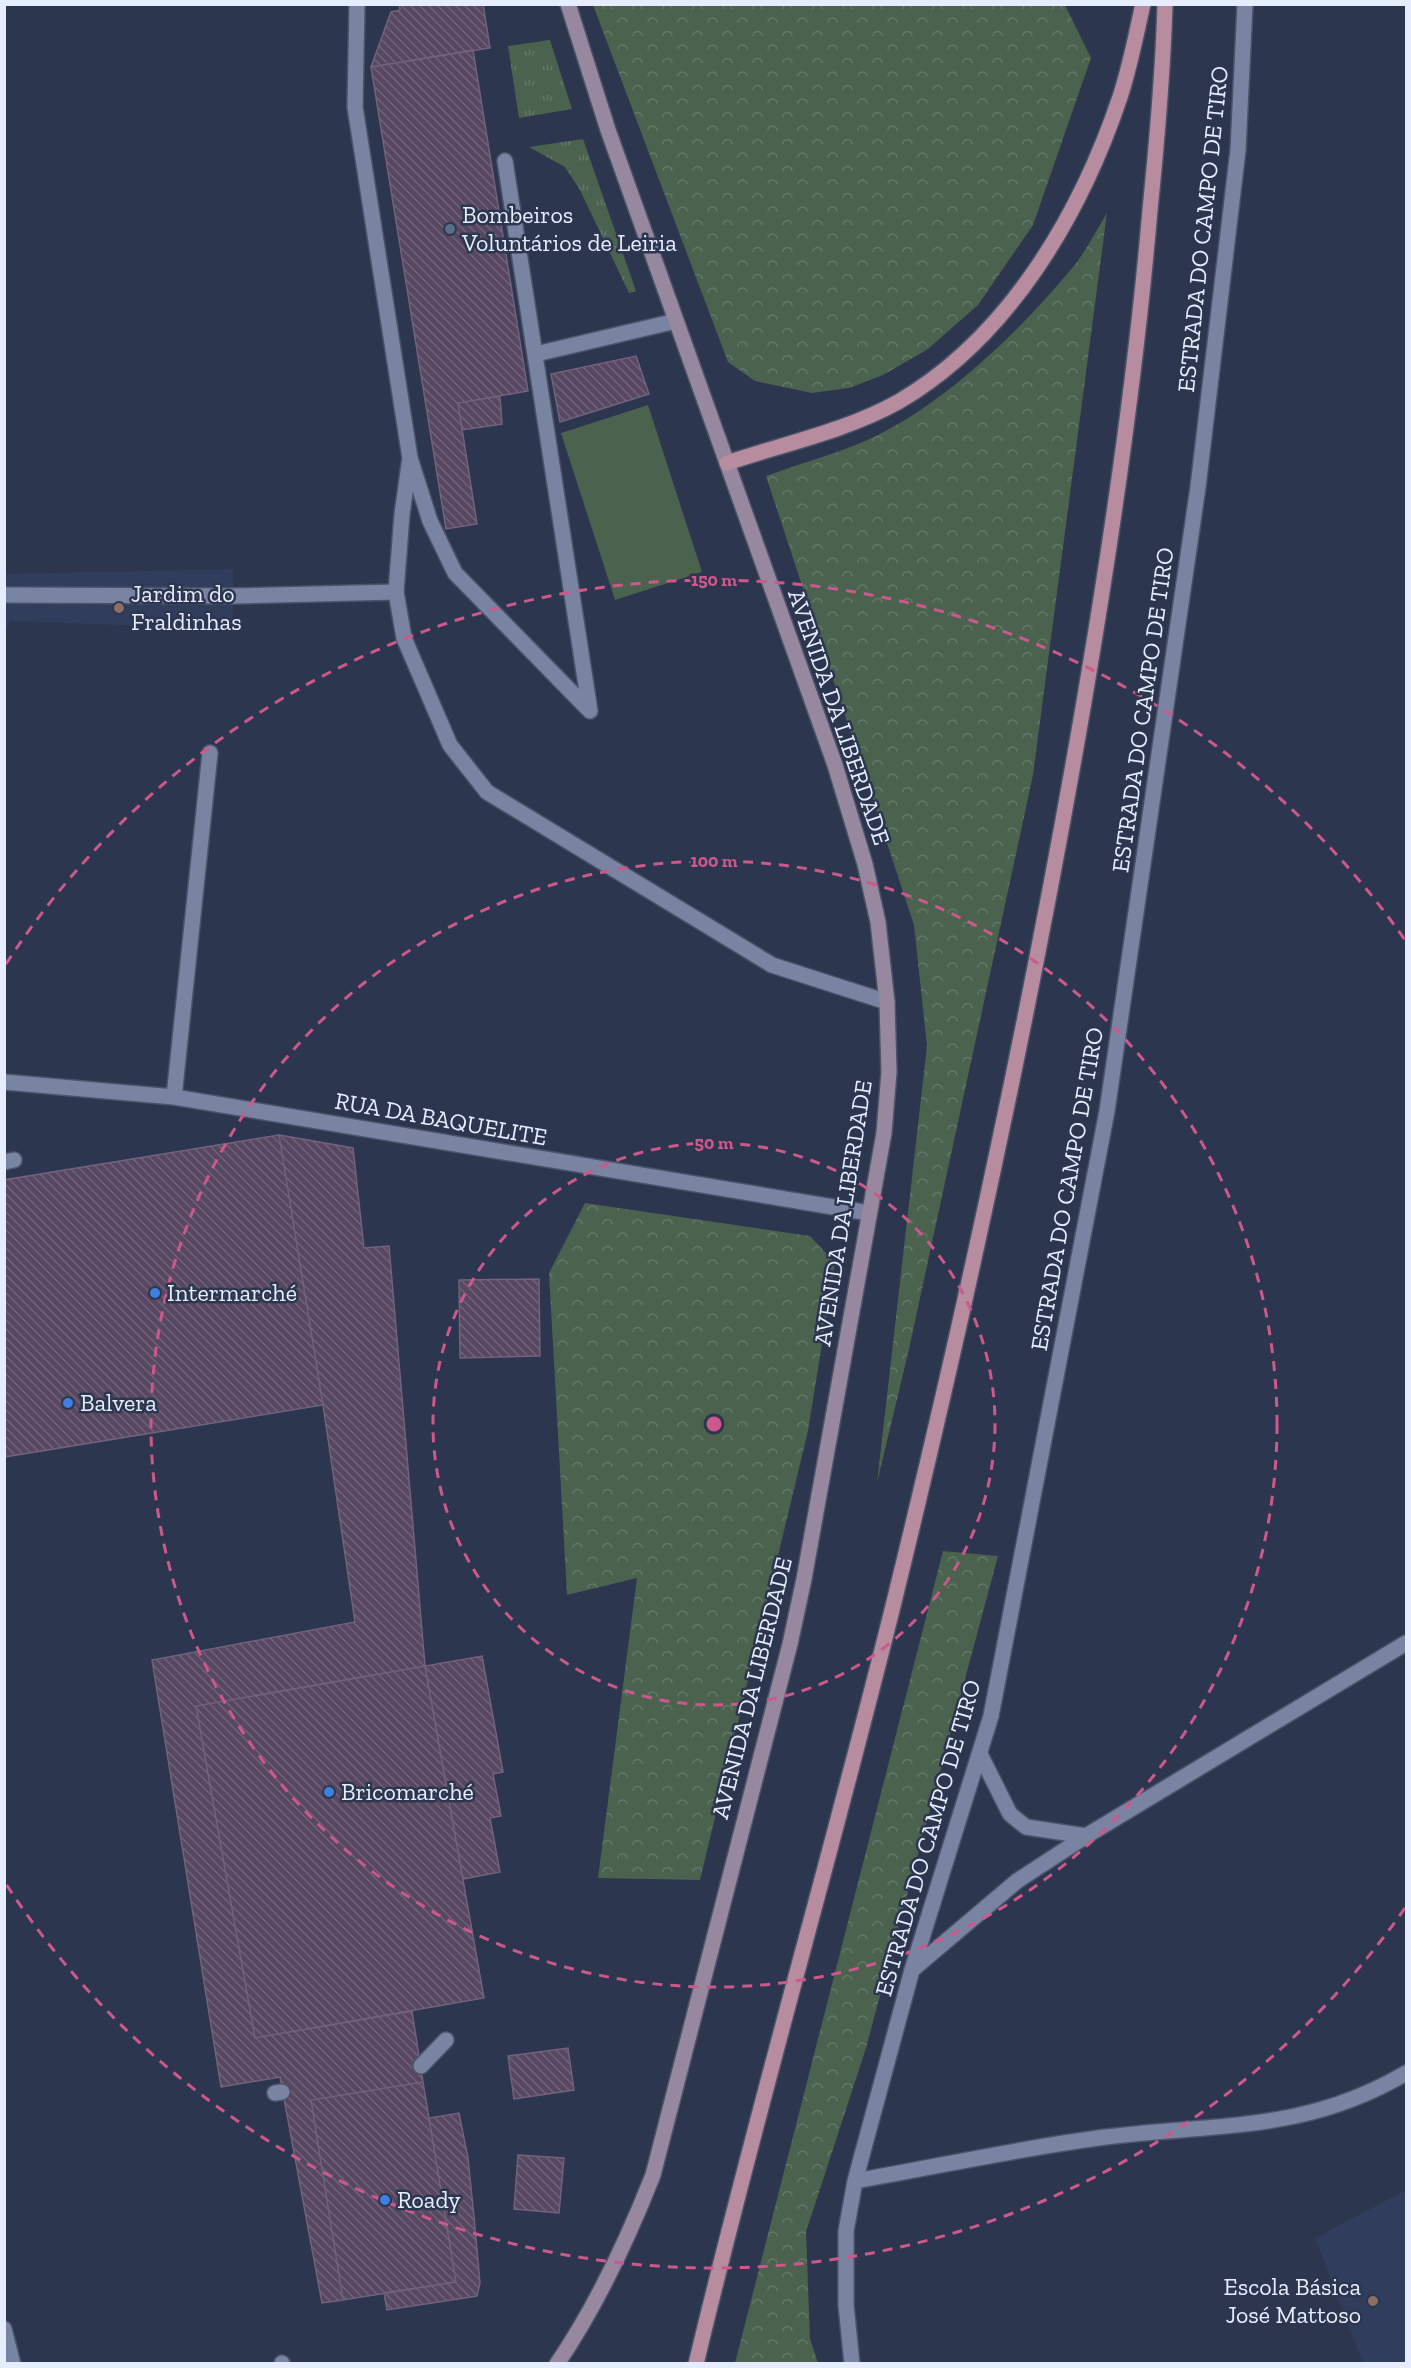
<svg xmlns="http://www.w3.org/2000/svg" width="1411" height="2368" viewBox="0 0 1411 2368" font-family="'Zilla Slab',serif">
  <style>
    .built { fill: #313d5d }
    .grass { fill: url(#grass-tufts) }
    .forest { fill: url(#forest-crowns) }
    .pitch { fill: #4a624e }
    .building { fill: url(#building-back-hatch); stroke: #73627e; stroke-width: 1.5 }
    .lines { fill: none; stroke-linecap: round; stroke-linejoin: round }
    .lane-casing { stroke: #4b5369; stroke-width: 18 }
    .street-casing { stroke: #4b5369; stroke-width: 18 }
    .secondary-casing { stroke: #4b5369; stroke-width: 18 }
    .primary-casing { stroke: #4b5369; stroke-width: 18 }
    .lane { stroke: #7884a2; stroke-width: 15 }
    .street { stroke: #7884a2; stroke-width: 15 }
    .secondary { stroke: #9788a0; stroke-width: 15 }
    .primary { stroke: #b68c9e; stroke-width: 15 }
    .ring { fill: none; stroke: #cd588c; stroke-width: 3; stroke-dasharray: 10 8 }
    .service-dot { fill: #5c6f8a; stroke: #2c364f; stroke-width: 2 }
    .education-dot { fill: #8d6e63; stroke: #2c364f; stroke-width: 2 }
    .shop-dot { fill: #3f7fe0; stroke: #2c364f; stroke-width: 2 }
    .labels { text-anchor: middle; stroke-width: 5; stroke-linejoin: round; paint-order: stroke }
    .poi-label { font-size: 24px; fill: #e6edfe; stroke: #2c364f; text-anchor: start }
    .street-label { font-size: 24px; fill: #e6edfe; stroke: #2c364f }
    .centre { fill: #cd588c; stroke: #2c364f; stroke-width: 3 }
    .ring-label { font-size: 18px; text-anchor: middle; font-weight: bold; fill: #cd588c; stroke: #2c364f; stroke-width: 5; stroke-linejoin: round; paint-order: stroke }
  </style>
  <defs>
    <pattern id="grass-tufts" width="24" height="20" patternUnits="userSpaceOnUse" patternTransform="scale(1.5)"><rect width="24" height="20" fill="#4a624e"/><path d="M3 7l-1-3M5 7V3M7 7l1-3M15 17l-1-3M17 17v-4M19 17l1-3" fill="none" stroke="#647969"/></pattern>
    <pattern id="forest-crowns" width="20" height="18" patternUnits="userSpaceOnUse" patternTransform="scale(1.5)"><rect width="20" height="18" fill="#4a624e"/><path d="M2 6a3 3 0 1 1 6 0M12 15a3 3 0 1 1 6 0" fill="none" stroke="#647969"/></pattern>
    <pattern id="building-back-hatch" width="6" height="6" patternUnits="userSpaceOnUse" patternTransform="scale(1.5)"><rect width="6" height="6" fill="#574761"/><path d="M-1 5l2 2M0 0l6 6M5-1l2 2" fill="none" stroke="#6f6279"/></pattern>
  </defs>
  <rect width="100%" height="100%" fill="#2c364f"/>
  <path class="built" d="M233,569V629L10,621L5,633V574Z
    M1406,2190V2363H1363L1315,2238Z"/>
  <path class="grass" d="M550,40L572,109L519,118L508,46Z
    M583,139L636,291L629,293L580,190L565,167L529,147Z"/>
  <path class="forest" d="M593,5H1065L1091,58L1033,225L978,305L928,349L883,375L849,388L812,393L755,381L728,362Z
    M1107,213L1033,775L909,1349L877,1483L927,1046L914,925L766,476C798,464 833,455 865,441C942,407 1019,332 1073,267C1086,251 1096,231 1107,213Z
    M585,1203L810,1236L835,1263L808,1431L700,1880L598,1878L637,1578L567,1595L549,1273Z
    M943,1551L998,1556L866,2048L806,2232L810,2339L818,2363H735Z"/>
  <path class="pitch" d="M648,405L702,572L615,600L561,433Z"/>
  <path class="building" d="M399,4H483L490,48L371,67L391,12L400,10Z
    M473,50L528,391L458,403L477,524L446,529L371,67Z
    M636,356L649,394L560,422L551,374Z
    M500,396L502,424L462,430L458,403Z
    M279,1135L323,1405L4,1457V1180Z
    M279,1135L353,1148L364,1248L389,1246L425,1666L196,1706L255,2038L412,2011L423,2082L311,2100L343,2300L322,2303L280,2077L221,2087L152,1660L355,1622L323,1405Z
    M539,1279L540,1356L460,1358L459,1280Z
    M482,1656L503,1772L493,1774L501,1816L490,1818L500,1872L463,1879L425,1666Z
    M425,1666L484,1998L255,2038L196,1706Z
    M568,2048L574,2090L514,2099L508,2056Z
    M423,2082L456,2282L343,2300L311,2100Z
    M459,2113L468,2158L474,2217L480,2283L477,2296L387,2310L384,2293L456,2282L429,2118Z
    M518,2155L564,2158L559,2213L514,2209Z"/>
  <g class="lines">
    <defs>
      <path id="lane" d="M536,354L676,321
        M410,458L430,521L455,573L590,711L505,161
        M4,595L233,596L396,592
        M4,1162L14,1160
        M421,2066L446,2040
        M275,2093L282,2092
        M282,2363V2364"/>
      <path id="street" d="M357,4L355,107L410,458L402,514L396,592L404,638L450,745L487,792L772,965L887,1002
        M4,1082L174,1097L869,1213
        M174,1097L210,753
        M980,1754L1010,1814L1026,1827L1086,1836
        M912,1970L1017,1881L1086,1836L1406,1643
        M855,2181C935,2167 1016,2149 1098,2138C1211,2123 1303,2134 1406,2073
        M4,2329L13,2364
        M852,2364L846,2305V2231L855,2181L912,1970L991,1716L1107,1111L1198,487L1238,150L1245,4"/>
      <path id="secondary" d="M557,2364C597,2305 627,2241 653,2175L790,1644L804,1579L884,1133L889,1072L887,1002L878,922L865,864L835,765L608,130L568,4"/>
      <path id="primary" d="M727,463C783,444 846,431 898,402C1008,338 1080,216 1120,97C1130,67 1136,35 1143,4
        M696,2364C757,2108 831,1857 894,1602C967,1304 1032,1004 1084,702C1112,538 1136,375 1150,210C1157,141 1163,73 1165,4"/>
    </defs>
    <use href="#lane" class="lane-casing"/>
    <use href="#street" class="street-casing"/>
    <use href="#secondary" class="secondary-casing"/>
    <use href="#primary" class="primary-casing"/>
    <use href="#lane" class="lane"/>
    <use href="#street" class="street"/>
    <use href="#secondary" class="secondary"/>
    <use href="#primary" class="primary"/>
  </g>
  <g class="ring">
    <circle cx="714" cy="1424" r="281"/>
    <circle cx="714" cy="1424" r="563"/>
    <path d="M1405 1908A844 844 0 0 1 6 1884M6 964A844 844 0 0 1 1405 940"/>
  </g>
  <circle class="service-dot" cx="450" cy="229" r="6"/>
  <g class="education-dot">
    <circle cx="119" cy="608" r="6"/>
    <circle cx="1373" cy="2301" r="6"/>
  </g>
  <g class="shop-dot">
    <circle cx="155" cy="1293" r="6"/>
    <circle cx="68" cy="1403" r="6"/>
    <circle cx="329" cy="1792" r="6"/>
    <circle cx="385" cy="2200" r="6"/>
  </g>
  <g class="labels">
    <g class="poi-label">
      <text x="462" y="223">Bombeiros<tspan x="462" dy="28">Voluntários de Leiria</tspan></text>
      <text x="131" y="602">Jardim do<tspan x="131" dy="28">Fraldinhas</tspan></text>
      <text x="167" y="1301">Intermarché</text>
      <text x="80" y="1411">Balvera</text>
      <text x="341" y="1800">Bricomarché</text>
      <text x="397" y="2208">Roady</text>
      <text x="1361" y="2295" text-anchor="end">Escola Básica<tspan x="1361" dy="28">José Mattoso</tspan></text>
    </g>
    <g class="street-label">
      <text transform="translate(1203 229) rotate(-84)" y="8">ESTRADA DO CAMPO DE TIRO</text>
      <text transform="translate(1143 710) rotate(-82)" y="8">ESTRADA DO CAMPO DE TIRO</text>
      <text transform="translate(839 717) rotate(71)" y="8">AVENIDA DA LIBERDADE</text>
      <text transform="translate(441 1119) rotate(10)" y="8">RUA DA BAQUELITE</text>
      <text transform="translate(1067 1189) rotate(-80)" y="8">ESTRADA DO CAMPO DE TIRO</text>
      <text transform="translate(843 1213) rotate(-81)" y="8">AVENIDA DA LIBERDADE</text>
      <text transform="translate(752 1688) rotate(-76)" y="8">AVENIDA DA LIBERDADE</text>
      <text transform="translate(928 1838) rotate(-74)" y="8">ESTRADA DO CAMPO DE TIRO</text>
    </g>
  </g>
  <circle cx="714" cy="1424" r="9" class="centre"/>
  <g class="ring-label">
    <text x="714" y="586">150 m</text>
    <text x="714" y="867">100 m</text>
    <text x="714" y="1149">50 m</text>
  </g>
  <rect width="1411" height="2368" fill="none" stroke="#e6edfe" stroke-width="12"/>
</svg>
